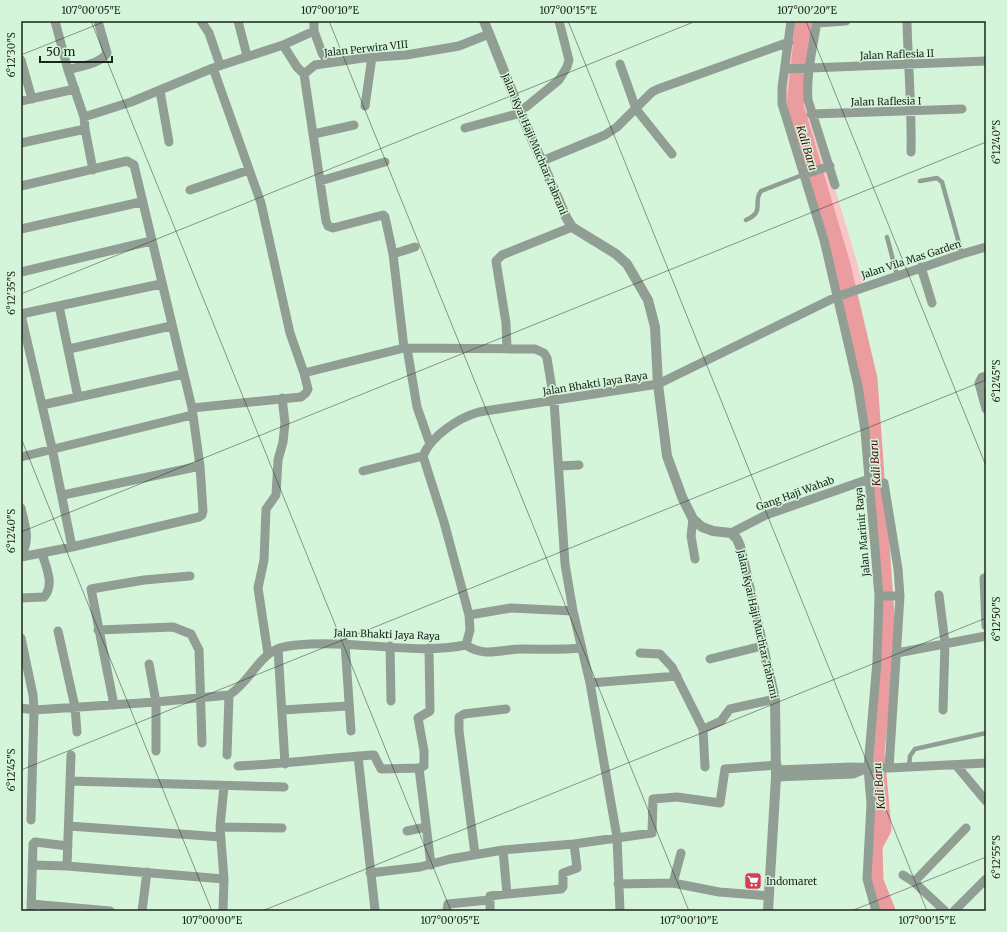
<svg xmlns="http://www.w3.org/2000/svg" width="1007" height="932" viewBox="0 0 1007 932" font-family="Merriweather,serif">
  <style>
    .green { fill: #f8c6c7 }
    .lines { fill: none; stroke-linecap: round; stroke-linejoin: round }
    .river { stroke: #ea9c9f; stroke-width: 17 }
    .service { stroke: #919e94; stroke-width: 4.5 }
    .minor { stroke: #919e94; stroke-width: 9 }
    .tertiary { stroke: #919e94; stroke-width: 10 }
    .ticks { fill: none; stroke: #1a261d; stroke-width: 1; stroke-opacity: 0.45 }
    .labels { text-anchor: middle; stroke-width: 3; stroke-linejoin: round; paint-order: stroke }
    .street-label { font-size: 10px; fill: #1a261d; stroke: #d5f5db }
    .poi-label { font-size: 10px; fill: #1a261d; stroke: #d5f5db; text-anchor: start }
    .water-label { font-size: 11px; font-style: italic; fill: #4f0a17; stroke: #d5f5db }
    .neatline { fill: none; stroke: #1a261d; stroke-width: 1.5 }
    .ticks-label { font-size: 10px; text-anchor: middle; fill: #1a261d }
  </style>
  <rect width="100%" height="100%" fill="#d5f5db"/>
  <path class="green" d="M791,21H815L805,88L864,286L836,297L784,113Z"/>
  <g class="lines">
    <path class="river" d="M804,21L795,106L842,265L869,379L888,642L876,752L883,829L874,846L875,881L887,911"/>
    <path class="service" d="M920,181L937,178L942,182L962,254
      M746,220C766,211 752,203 761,191L805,174
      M887,237L897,275
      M909,767L910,756L915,749L986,733"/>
    <path class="minor" d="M55,21L68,70L84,117L85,129L93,170
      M201,21L209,33L220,65
      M238,21L247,56
      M791,21L782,87V104L824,240L858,386L865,431L879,596L877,661L868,768L871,804L867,879L876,911
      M817,21C813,47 806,74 808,100L835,185
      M907,21C908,65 912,108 911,152
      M817,23L846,21
      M314,31L322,53L328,63
      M283,45L297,67L304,74
      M21,60L32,99
      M620,64L636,109L672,154
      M785,69L986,61
      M68,70C81,66 100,64 107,53L98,21
      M160,91L169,142
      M21,101L75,89
      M365,106L372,57
      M519,109L526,107L559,80L567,67L569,60L559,21
      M811,114L962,109
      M84,117L131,102L213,68L283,45L314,31V21
      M465,128L521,113
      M314,134L354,125
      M21,143L85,129
      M542,161L605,135L617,127L652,92L658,89L789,42
      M805,174L830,166
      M320,181L385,162
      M21,186L127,161L134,165L192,408L200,466L203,511L202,515L199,517L72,547L21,557
      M190,190L249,170
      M21,229L141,202
      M393,254L415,247
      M921,267L932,303
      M21,272L151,241
      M59,306L78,397
      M21,314L161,284
      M21,315L52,448L72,547
      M404,348L393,254L385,217L383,215L333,228L328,226L326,221L304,74L315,65L363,58L406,55L459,46L489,34
      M407,348L417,407L430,444
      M69,349L171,326
      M507,349L506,323L496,261L502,255L572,227
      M304,373L404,348L535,349L544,353L547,358L554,401L565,564L573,611L590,683L617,837L620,911
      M986,376L982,377L979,383L986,409
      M42,405L183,374
      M192,408L301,397L306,393L308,389L304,373L290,333L261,203L213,68
      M21,457L192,415
      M559,466L579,465
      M363,471L423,456
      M884,483L898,569L900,596L889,768
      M63,495L200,466
      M21,508C25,526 31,539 21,556
      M693,519L691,536L695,559
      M731,533L766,515L869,479
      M984,578L986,626
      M939,595L945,643L943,710
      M879,596H900
      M21,598L44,597C55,584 46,568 42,553
      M469,615L511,608L573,611
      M98,630L173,627L191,634L199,650L202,743
      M58,631L75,707L77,732
      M21,638L33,695L34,710L31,820
      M345,643L351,731
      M466,645L470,630L469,615L444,522L423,456C431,436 458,418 479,412L658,384L836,297L962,254L986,247
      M466,645C485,658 502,649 522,649C542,649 561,650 581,648
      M390,646L391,701
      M278,649L285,764
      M640,653L660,654L672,667L703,729L705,767
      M897,653L986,636
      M268,654L258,588L264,560L266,509L276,495L278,460L283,442L285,423L282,398
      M710,659L762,646
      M149,664L156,702V751
      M590,683L677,676
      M114,705L91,589L144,580L190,576
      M21,708L34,710L156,702L229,695C248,684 257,658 277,649C287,645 300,645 310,644C362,641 415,655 466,645
      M282,710L348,706
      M703,729L721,721L730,709L775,699
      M227,755L229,695
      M358,756L375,910
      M956,765L986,801
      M238,766C284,764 328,758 374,755L381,769L419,768L424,766V751L418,718L430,711L429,648
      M419,768L431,865
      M777,770L851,767L889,768L986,763
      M776,777L853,774L865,769
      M70,781L284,787
      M69,826L221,837
      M220,827L282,828
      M407,831L426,827
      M475,854L459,731V717L464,714L506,709
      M32,865L67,866L224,879
      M67,866L71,755
      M370,873L420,867L450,859L503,850L574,844L652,833L653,799L677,797L720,803L725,769L777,765
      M903,875L914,882
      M673,883L681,853
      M618,884L673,883L719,892L769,896
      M507,894L561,889L563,887V873L577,868L574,844
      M31,904L110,911
      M31,911L33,844L35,842L68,846
      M142,911L147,872
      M223,911L224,879L220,827L224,786
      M447,911L448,904L489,900
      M490,911V896L507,894L503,850
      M945,911L914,882L966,828
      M954,911L986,879"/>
    <path class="tertiary" d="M484,21L519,109L566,217L572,227L616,254L627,264L648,300L655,327L658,384L667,456L682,497L693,519L702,527L713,531L731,533L737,539L740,546L775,699L776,777L768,911"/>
  </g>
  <path class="ticks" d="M91,21L451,911M329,21L689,911M568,21L927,911M806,21L986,466M21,55L106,21M21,294L696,21M21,438L212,911M21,532L986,142M21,770L986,380M262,911L986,618M851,911L986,857"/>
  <defs>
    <symbol id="supermarket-square" viewBox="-11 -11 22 22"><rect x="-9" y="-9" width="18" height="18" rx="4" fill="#d14155" stroke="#d5f5db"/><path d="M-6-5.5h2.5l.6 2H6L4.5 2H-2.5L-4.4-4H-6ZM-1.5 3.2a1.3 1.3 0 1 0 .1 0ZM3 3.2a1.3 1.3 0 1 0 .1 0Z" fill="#fff"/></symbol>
  </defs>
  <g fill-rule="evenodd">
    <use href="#supermarket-square" x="743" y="871" width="20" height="20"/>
  </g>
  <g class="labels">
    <g class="street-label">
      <text transform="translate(366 48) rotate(-6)" y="4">Jalan Perwira VIII</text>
      <text transform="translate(897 54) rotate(-2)" y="4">Jalan Raflesia II</text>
      <text transform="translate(886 101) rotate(-1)" y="4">Jalan Raflesia I</text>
      <text transform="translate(535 144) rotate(67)" y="4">Jalan Kyai Haji Muchtar Tabrani</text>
      <text transform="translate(911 259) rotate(-18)" y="4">Jalan Vila Mas Garden</text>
      <text transform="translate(595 383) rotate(-9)" y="4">Jalan Bhakti Jaya Raya</text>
      <text transform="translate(795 493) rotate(-20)" y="4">Gang Haji Wahab</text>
      <text transform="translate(862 532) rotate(-95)" y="4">Jalan Marinir Raya</text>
      <text transform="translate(758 624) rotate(77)" y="4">Jalan Kyai Haji Muchtar Tabrani</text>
      <text transform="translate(387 634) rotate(2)" y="4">Jalan Bhakti Jaya Raya</text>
    </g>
    <g class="poi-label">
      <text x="766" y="885">Indomaret</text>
    </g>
    <g class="water-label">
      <text transform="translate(807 148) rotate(73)" y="4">Kali Baru</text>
      <text transform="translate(875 463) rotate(-94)" y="4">Kali Baru</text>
      <text transform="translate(879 786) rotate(-95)" y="4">Kali Baru</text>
    </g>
  </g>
  <rect width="1007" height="932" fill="none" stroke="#d5f5db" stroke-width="44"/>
  <path d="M40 56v6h72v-6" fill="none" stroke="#1a261d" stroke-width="2"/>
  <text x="46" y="56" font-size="12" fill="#1a261d" stroke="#d5f5db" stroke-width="3" paint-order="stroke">50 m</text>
  <rect x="22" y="22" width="963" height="888" class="neatline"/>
  <g class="ticks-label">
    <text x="91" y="14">107°00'05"E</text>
    <text x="330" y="14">107°00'10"E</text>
    <text x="568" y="14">107°00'15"E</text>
    <text x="807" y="14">107°00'20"E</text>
    <text transform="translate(11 55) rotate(-90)" y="4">6°12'30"S</text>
    <text transform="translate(996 142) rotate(-90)" y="4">6°12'40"S</text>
    <text transform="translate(11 293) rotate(-90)" y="4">6°12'35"S</text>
    <text transform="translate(996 381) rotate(-90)" y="4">6°12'45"S</text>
    <text transform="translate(11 531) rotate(-90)" y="4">6°12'40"S</text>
    <text transform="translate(996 619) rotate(-90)" y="4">6°12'50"S</text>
    <text transform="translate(11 770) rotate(-90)" y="4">6°12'45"S</text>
    <text transform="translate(996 857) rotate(-90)" y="4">6°12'55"S</text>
    <text x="212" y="924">107°00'00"E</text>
    <text x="450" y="924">107°00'05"E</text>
    <text x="689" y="924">107°00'10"E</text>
    <text x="927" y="924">107°00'15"E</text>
  </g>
</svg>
